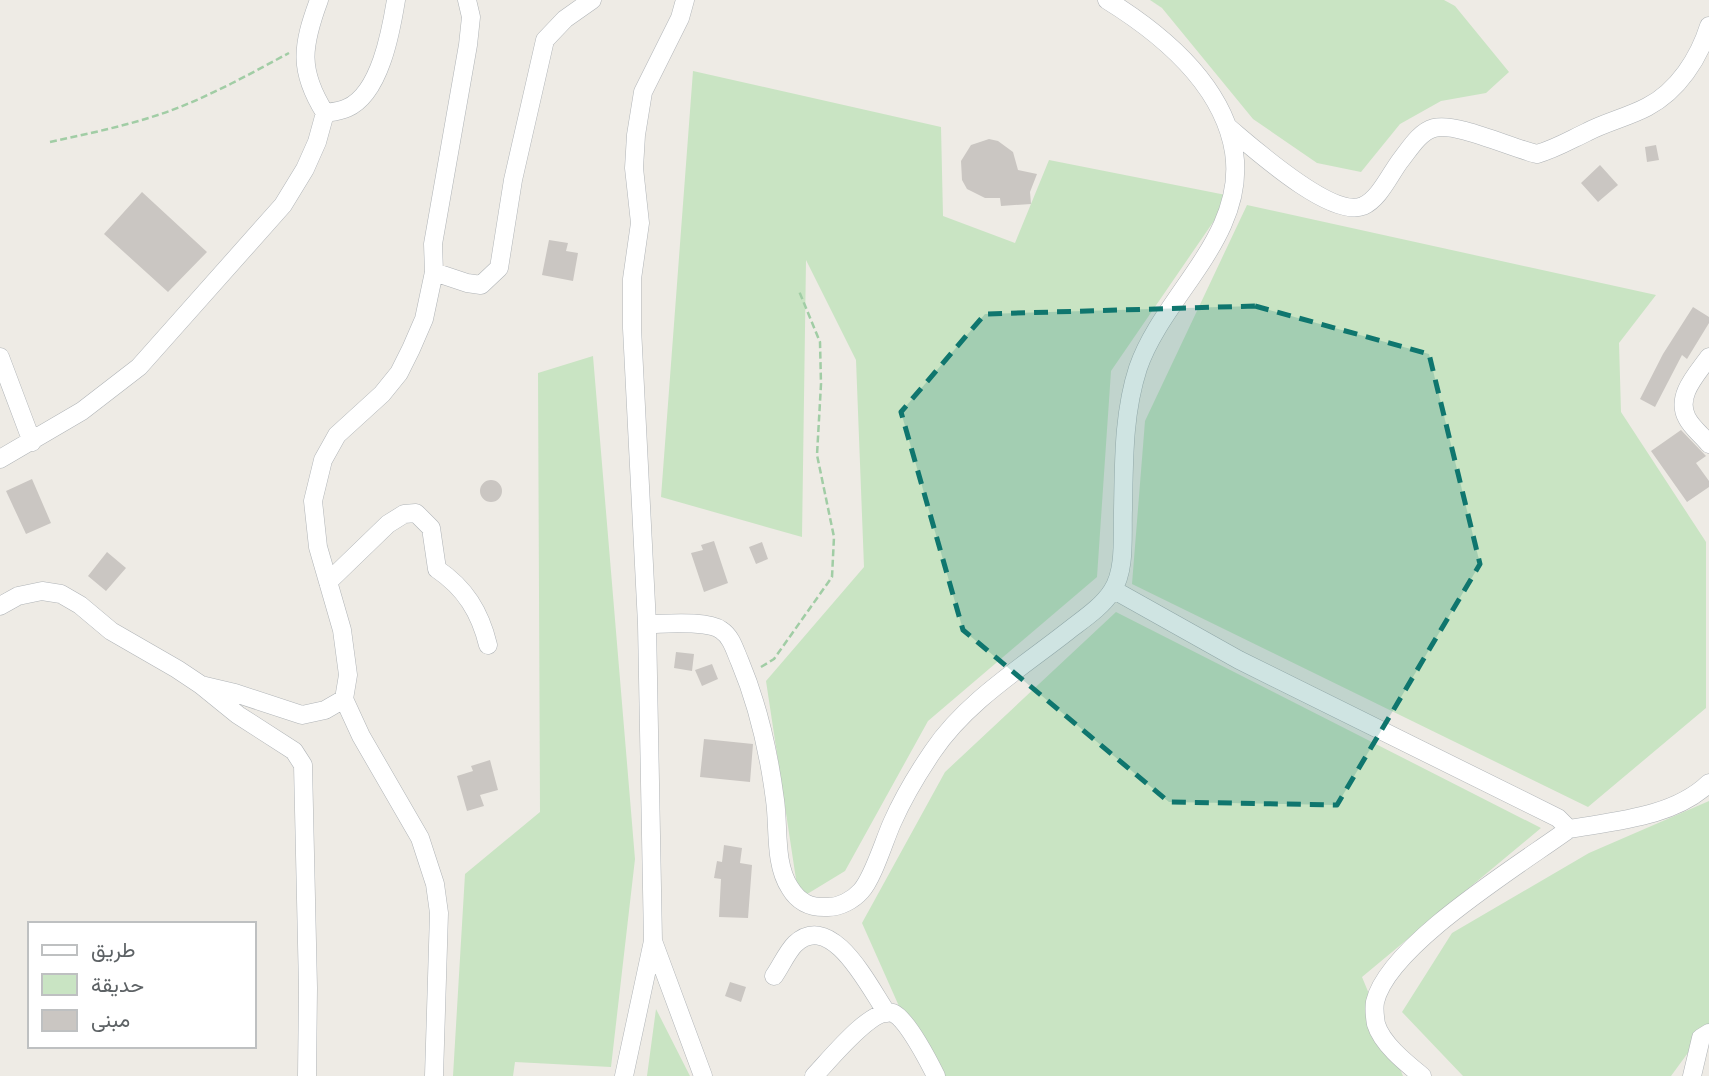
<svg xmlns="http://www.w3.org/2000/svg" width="1709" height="1076" viewBox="0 0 1709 1076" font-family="'PT Sans Narrow',Vazirmatn,sans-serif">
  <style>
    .green { fill: #c9e4c3 }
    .building { fill: #cac6c2 }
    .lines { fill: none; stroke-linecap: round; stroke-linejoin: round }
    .minor-casing { stroke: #b0b4b7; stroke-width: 19 }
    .path { stroke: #a1cda5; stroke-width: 2.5; stroke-dasharray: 7 3.5; stroke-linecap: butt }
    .minor { stroke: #fff; stroke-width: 18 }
    .marked { fill: #0f766e; fill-opacity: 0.2; stroke: #0f766e; stroke-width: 5; stroke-dasharray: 14 9; stroke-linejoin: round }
  </style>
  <rect width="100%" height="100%" fill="#eeebe5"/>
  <path class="green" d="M1150,0H1444L1455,6L1509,72L1486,93L1441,101L1400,124L1361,172L1317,163L1253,119L1162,8Z
    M693,71L941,127L943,216L1015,243L1049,160L1231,196L1111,371L1097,577L928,721L845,871L799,899L766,681L864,567L856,360L806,260L802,537L661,497Z
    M1247,205L1656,295L1619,343L1621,412L1706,542V708L1588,807L1132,584L1145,421Z
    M593,356L635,859L611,1067L515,1062L513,1076H453L465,874L540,812L538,373Z
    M1116,612L1541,828L1362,977L1403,1076H930L862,923L945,772Z
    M1709,801V1024L1671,1076H1463L1402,1012L1452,933L1589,853Z
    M656,1009L690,1076H647Z"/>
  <path class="building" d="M989,139L998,141L1013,152L1018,170L1037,174L1030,192L1031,204L1001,206L1000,198H985L967,189L962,180L961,161L971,145Z
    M1656,145L1659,160L1647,162L1645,147Z
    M1600,165L1618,185L1598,202L1581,183Z
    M142,192L207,252L168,292L104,234Z
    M549,240L568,243L566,251L578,253L573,281L542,275Z
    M1693,307L1709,317V323L1687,359L1682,355L1655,407L1640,399L1663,354Z
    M1681,430L1706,456L1696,463L1709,481V487L1687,502L1651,451Z
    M32,479L51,523L26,534L6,491Z
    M480 491a11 11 0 1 1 22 0a11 11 0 1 1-22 0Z
    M714,541L728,583L704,592L691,553L703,550L701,545Z
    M762,542L768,559L756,564L749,547Z
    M107,552L126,568L106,591L88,576Z
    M676,652L694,654L692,671L674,668Z
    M712,664L718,679L702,686L695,670Z
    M704,739L753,744L750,782L700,777Z
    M490,760L498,790L480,795L484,806L467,811L457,776L473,771L471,766Z
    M724,845L742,848L740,863L752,865L748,918L719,917L721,879L714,878L717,861L722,862Z
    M730,982L746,987L741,1002L725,996Z"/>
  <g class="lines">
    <defs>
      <path id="minor" d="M319,0C302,46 298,70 325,113
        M1228,127C1252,147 1331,219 1363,206C1379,199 1389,176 1400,161C1409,150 1419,132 1434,128C1456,122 1511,148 1537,154C1555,149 1570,140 1587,132C1606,122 1628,117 1647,107C1678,91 1699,58 1709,26
        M434,272L467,283L481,285L499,268L513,180L545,40L565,19L592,0
        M0,357L32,442
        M1709,357C1697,374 1675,396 1687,418C1692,428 1702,435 1709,444
        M0,459L82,411L139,367L283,205L305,169L317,142L325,113C332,112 341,111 347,108C380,94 391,31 396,0
        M328,582L388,524L404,514L416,513L431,528L437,569C465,588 480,612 488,645
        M1114,590L1239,660L1558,818L1569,829C1615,821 1674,817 1709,783
        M0,606L18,596L42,591L61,594L80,605L111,631L177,669L201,685L235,693L302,715L325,710L344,699
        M647,624C665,624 707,620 721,630C732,637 735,651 740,662C758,705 769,754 775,800C779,828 774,864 790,888C799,903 811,908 828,907C840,907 853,900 861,891C873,878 884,841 892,823C903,798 918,773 933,751C966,702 1021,668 1068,631C1082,620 1102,607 1112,591C1126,570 1122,535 1123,510C1124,463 1123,414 1138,368C1163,295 1247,236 1234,152C1223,84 1162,34 1107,0
        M201,685L238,715L294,751L303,765L308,988L307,1076
        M653,941L703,1076
        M774,976C781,966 787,952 795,944C832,909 870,989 887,1013
        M434,1076L439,913L435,884L420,838L361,736L344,699L348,675L342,630L318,547L313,501L323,460L337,435L382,394L399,373L411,349L424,319L434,272L433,244L468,45L471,17L467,0
        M624,1076L653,941L647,624L632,328V279L640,223L634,168L636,135L643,92L680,18L685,0
        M814,1076C828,1062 872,1006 893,1013C907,1019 929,1062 936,1076
        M1422,1076C1406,1063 1382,1044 1376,1024C1375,1018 1374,1008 1375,1002C1388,945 1521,864 1569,829
        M1692,1076L1701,1038L1709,1033"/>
    </defs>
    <use href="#minor" class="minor-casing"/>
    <path class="path" d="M50,142C87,134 125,126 161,114C205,99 248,75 289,53
      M761,667L774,659L832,577L834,537L817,455L821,384L820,342L799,291"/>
    <use href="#minor" class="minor"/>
  </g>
  <path class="marked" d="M1255,306L1429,354L1480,564L1337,805L1169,802L963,630L901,412L985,314Z"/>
  <rect x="28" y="922" width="228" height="126" fill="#ffffff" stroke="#bec0c1" stroke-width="2"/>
  <rect x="42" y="945" width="35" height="10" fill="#ffffff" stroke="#bec0c1" stroke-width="2"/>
  <text x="91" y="957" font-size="21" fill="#5d6265">طريق</text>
  <rect x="42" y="974" width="35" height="21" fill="#c9e4c3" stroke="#bec0c1" stroke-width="2"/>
  <text x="91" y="992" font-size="21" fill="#5d6265">حديقة</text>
  <rect x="42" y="1010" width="35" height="21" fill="#cac6c2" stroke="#bec0c1" stroke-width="2"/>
  <text x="91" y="1027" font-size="21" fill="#5d6265">مبنى</text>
</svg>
